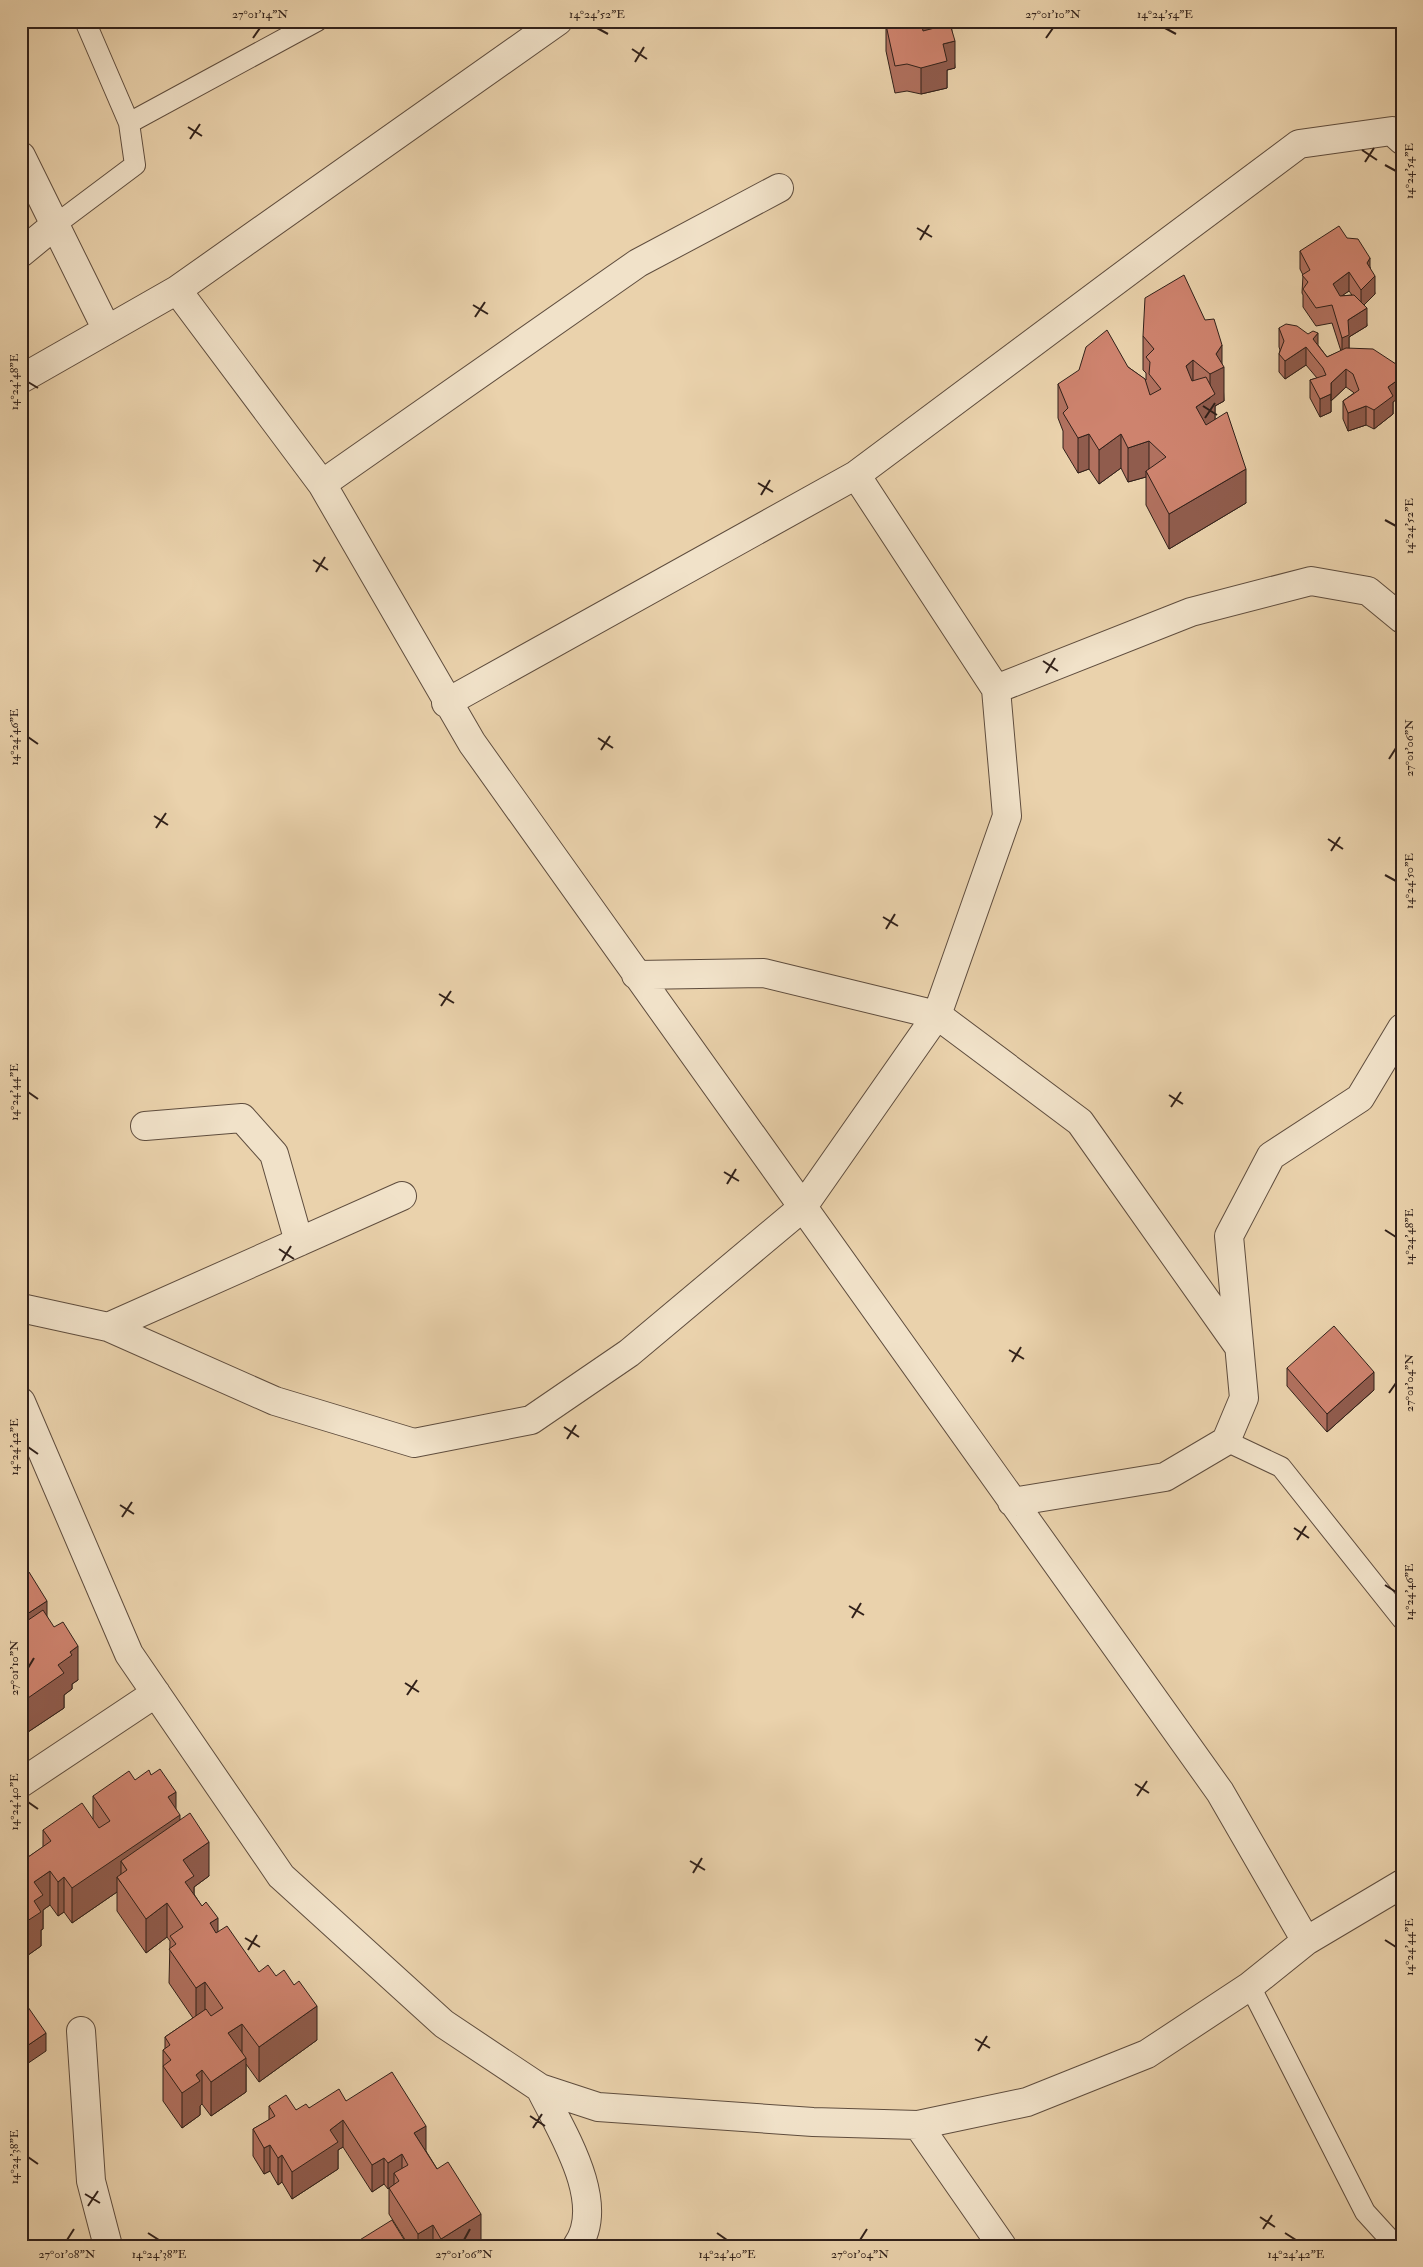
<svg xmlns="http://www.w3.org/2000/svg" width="1423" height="2267" viewBox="0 0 1423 2267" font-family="'IM FELL Double Pica',serif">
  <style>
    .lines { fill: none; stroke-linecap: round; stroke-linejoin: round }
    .lane-casing { stroke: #5f4d3e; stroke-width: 22 }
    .street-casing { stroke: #5f4d3e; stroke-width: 30 }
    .lane { stroke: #f1e2c9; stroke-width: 20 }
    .street { stroke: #f1e2c9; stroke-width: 28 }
    .wall { fill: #b1715f; stroke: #31211a; fill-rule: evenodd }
    .shaded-wall { fill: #905c4d; stroke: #31211a }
    .building { fill: #ce836e; stroke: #31211a }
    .ticks { fill: none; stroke: #31211a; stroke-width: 2 }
    .neatline { fill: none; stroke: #31211a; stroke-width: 2 }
    .ticks-label { font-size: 12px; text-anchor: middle; fill: #31211a }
  </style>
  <rect width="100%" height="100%" fill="#ead2ac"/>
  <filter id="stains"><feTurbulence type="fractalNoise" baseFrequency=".004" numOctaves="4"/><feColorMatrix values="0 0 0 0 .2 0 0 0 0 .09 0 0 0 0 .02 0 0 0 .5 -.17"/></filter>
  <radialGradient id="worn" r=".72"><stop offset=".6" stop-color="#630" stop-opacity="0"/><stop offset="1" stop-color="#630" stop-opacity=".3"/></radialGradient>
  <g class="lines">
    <defs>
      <path id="lane" d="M129,123L317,21
        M55,225L135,165L129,123L85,21
        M1226,1441L1281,1467L1402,1619
        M1250,1986L1365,2212L1396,2246"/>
      <path id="street" d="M21,156L107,330
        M21,253L55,225
        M177,290L322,484L472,743L1220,1792L1306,1941
        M21,379L177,290L558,21
        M322,484L638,263L779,188
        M996,689L1191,612L1311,581L1368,591L1402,619
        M446,703L856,475L1299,144L1392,131L1402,140
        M636,975L764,973L937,1015L1080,1122L1239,1347
        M145,1126L242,1118L274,1154L299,1242
        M21,1308L108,1327L275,1401L414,1443L531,1420L629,1353L802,1208L937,1015L1007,816L996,689L856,475
        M108,1327L402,1196
        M21,1402L129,1654L281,1876L444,2024L540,2088L598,2107L813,2122L918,2125L1027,2102L1147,2054L1250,1986L1306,1941L1402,1884
        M1012,1502L1165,1477L1226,1441L1244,1398L1229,1236L1271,1156L1360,1098L1402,1028
        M21,1783L156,1693
        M81,2031L91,2181L108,2246
        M540,2088C560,2129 608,2202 577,2246
        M918,2125L1002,2246"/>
    </defs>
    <use href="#lane" class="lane-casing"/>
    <use href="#street" class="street-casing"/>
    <use href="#lane" class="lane"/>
    <use href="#street" class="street"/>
  </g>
  <path class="wall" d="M887,21H951L955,68L947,70V88L921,94L907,91L895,93L886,51V25H887Z
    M1347,238L1370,267L1375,294L1364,305L1367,326L1349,337V348L1393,402V414L1374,429L1366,425L1348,431L1343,419V401L1354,393L1353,392L1346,387L1331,401V412L1320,417L1310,398V380L1317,378L1306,365L1285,379L1279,372V354L1280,350L1279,347V328L1318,345L1327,357L1341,351L1332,323L1316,326L1303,307V295L1302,293L1303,275L1300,269V251ZM1349,291L1352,295L1341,296Z
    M1143,336L1222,365L1224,401L1215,406V420L1246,503L1169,549L1146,505V477L1128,482L1121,468L1099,484L1089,469L1078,473L1063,448V431L1058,418V384L1128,367L1146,380V373L1143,370Z
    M1287,1368L1374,1390L1327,1432L1287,1386Z
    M21,1577L47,1617L78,1680L72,1684V1689L64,1695V1708L28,1732L21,1722Z
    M135,1780L176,1809L180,1820L209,1876L194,1887V1894L218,1932L259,1972L317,2040L259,2082L246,2064V2092L211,2116L202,2104L200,2106V2115L182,2128L163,2101V2050L165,2049V2037L193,2018L169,1983L170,1941L167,1937L146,1953L117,1911V1892L72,1923L64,1912L58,1916L50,1905L43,1910V1929L41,1930V1946L21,1960V1862L43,1847V1830L93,1819V1796Z
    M346,2101L426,2151L481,2240L473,2246H409L389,2214V2188L388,2189L384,2184L372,2192L343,2147L338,2150V2169L292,2199L282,2182L278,2185L270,2171L264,2174L253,2156V2129L269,2120V2106L296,2110L309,2108Z"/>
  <path class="shaded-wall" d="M918,21H938V32L918,37Z
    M939,21H951V35L939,38Z
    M955,41V68L947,70V88L921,94V68L943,44Z
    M1370,258V276L1367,263Z
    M1349,272V291L1333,302V284Z
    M1375,276V294L1361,308V290Z
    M1367,308V326L1349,337V353L1342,356V338L1348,320Z
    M1318,333V351L1313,339Z
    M1222,345V368L1224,367V401L1215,406V429L1196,441V407L1210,398V374L1216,354Z
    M1306,347V365L1285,379V361Z
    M1193,360V394L1186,366Z
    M1346,369V387L1331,401V383Z
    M1402,377V396L1393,402V414L1374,429V410L1388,387Z
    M1331,394V412L1320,417V399Z
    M1366,406V425L1348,431V413Z
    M1089,434V469L1078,473V438Z
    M1121,434V468L1099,484V450Z
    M1149,441V476L1146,471V477L1128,482V448Z
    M1246,469V503L1169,549V514Z
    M1374,1372V1390L1327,1432V1414Z
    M47,1601V1635L21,1652V1618Z
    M78,1646V1680L72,1684V1689L64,1695V1708L28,1732V1698L70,1652Z
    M176,1792V1817L180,1815V1849L127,1870L121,1861V1883L117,1877V1892L72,1923V1888L168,1797Z
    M209,1842V1876L194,1887V1910L185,1916L183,1860Z
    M50,1871V1905L43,1910V1929L41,1930V1946L21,1960V1925L34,1882Z
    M64,1877V1912L58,1916V1882Z
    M167,1903V1937L146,1953V1919Z
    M218,1918V1953L210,1923Z
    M205,1982V2016L196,2022V1988Z
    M317,2006V2040L259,2082V2047Z
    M242,2024V2058L228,2033Z
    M46,2033V2051L21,2068V2050Z
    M246,2058V2092L211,2116V2082Z
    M202,2070V2104L200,2106V2115L182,2128V2093L196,2075Z
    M343,2120V2147L338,2150V2169L292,2199V2172L330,2130Z
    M426,2126V2152L414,2133Z
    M270,2145V2171L264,2174V2148Z
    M402,2154V2181L394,2173V2185L388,2189V2163Z
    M282,2155V2182L278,2185V2158Z
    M384,2158V2184L372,2192V2165Z
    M481,2214V2240L473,2246H441V2239Z
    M433,2225V2246H418V2234Z"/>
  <path class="building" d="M888,21H921L923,31L950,24L955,41L943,44L947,61L921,68L907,64L895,66L886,25L889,24Z
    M1339,226L1347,238L1358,239L1370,258L1367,263L1375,276L1361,290L1349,272L1333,284L1340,296L1354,295L1367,308L1348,320L1349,335L1342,338L1332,305L1316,308L1303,289L1308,282L1302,275L1310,270L1300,251Z
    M1184,275L1205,320L1214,319L1222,345L1216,354L1224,367L1210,374L1193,360L1186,366L1192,381L1206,377L1215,394L1196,407L1206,425L1227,412L1246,469L1169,514L1146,471L1166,457L1149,441L1128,448L1121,434L1099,450L1089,434L1078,438L1063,413L1068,408L1058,384L1079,370L1086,347L1107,330L1128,367L1145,379L1150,395L1161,389L1149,374L1150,362L1146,357L1154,349L1143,336L1145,298Z
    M1286,324L1297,326L1308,334L1313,331L1318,333L1313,339L1327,357L1346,348L1373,349L1402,368V377L1388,387L1393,396L1374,410L1366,406L1348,413L1343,401L1359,390L1353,374L1346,369L1331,383V394L1320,399L1310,380L1326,375L1323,368L1306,347L1285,361L1279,354L1284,341L1279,328Z
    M1334,1326L1374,1372L1327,1414L1287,1368Z
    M29,1572L47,1601L21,1618V1577Z
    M43,1610L54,1627L63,1622L78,1646L70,1652L72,1655L58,1665L64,1673L28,1698L21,1688V1625Z
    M160,1769L176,1792L168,1797L180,1815L72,1888L64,1877L58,1882L50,1871L34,1882L43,1895L34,1901L41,1912L21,1925V1862L51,1841L43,1830L82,1803L99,1828L110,1821L93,1796L129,1771L135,1780L149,1770L151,1775Z
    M190,1813L209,1842L183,1860L194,1876L185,1882L202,1906L206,1902L218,1918L210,1923L216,1933L227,1926L259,1972L268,1965L276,1976L284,1970L294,1985L299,1981L317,2006L259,2047L242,2024L228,2033L246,2058L211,2082L202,2070L196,2075L200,2081L182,2093L163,2066L171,2060L163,2050L170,2045L165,2037L206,2009L211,2016L223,2008L205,1982L196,1988L169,1949L176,1944L170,1936L183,1927L167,1903L146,1919L117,1877L127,1870L121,1861Z
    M21,1997L46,2033L21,2050Z
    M392,2072L426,2126L414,2133L437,2169L448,2162L481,2214L441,2239L433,2225L418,2234L389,2188L399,2181L394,2173L408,2165L402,2154L388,2163L384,2158L372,2165L343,2120L330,2130L338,2142L292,2172L282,2155L278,2158L270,2145L264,2148L253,2129L275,2116L269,2106L286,2095L296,2110L306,2104L309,2108L339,2089L346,2101Z
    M392,2220L408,2246H350Z
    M21,2239L26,2246H21Z"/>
  <path class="ticks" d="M597,28L608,34M1165,28L1176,34M253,38L260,28M1046,38L1053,28M632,49L647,59M635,62L644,47M188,127L202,136M190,139L200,124M1362,150L1377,160M1365,162L1374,148M1385,165L1396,171M917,228L932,237M920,240L929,225M473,305L488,314M475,317L485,302M28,382L38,388M1203,406L1217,415M1205,418L1215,403M758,483L773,492M761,495L770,480M1385,520L1396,526M313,560L328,570M316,572L325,557M1043,661L1058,671M1046,673L1055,658M28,737L38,744M598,738L613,748M601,750L610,736M1389,759L1396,748M154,816L168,825M156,828L166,813M1328,839L1343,849M1331,851L1340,837M1385,875L1396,881M883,917L898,926M886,929L895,914M439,994L454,1003M441,1006L451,991M28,1092L38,1099M1169,1095L1183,1104M1171,1107L1181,1092M724,1172L739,1181M727,1184L736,1169M1385,1230L1396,1237M279,1249L294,1259M282,1261L291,1246M1009,1350L1024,1359M1012,1362L1021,1347M1389,1393L1396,1383M564,1427L579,1437M567,1439L576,1425M28,1447L38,1454M120,1505L134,1514M122,1517L132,1502M1294,1528L1309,1538M1297,1540L1306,1526M1385,1585L1396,1592M849,1606L864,1615M852,1618L861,1603M28,1668L34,1658M405,1683L419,1692M407,1695L417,1680M1135,1784L1149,1793M1137,1796L1147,1781M28,1802L38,1809M690,1861L705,1870M693,1873L702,1858M245,1938L260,1947M1385,1940L1396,1947M248,1950L257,1935M975,2039L990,2048M978,2051L987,2036M530,2116L545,2126M533,2128L542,2114M28,2157L38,2164M85,2194L100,2203M88,2206L98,2191M1260,2217L1275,2227M1263,2229L1272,2215M148,2233L159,2240M717,2233L727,2240M1285,2233L1296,2240M67,2240L74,2229M464,2240L470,2229M860,2240L867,2229"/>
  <rect width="1423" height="2267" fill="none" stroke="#ead2ac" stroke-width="55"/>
  <rect x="28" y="28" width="1368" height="2212" class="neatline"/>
  <g class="ticks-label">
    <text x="260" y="18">27°01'14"N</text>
    <text x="597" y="18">14°24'52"E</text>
    <text x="1053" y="18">27°01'10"N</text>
    <text x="1165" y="18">14°24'54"E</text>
    <text transform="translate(1409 171) rotate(-90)" y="4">14°24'54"E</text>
    <text transform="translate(14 382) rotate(-90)" y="4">14°24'48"E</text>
    <text transform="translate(1409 526) rotate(-90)" y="4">14°24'52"E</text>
    <text transform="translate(14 737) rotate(-90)" y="4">14°24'46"E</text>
    <text transform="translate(1409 748) rotate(-90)" y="4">27°01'06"N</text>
    <text transform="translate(1409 881) rotate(-90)" y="4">14°24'50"E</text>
    <text transform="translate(14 1092) rotate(-90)" y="4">14°24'44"E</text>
    <text transform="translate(1409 1237) rotate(-90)" y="4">14°24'48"E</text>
    <text transform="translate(1409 1383) rotate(-90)" y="4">27°01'04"N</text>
    <text transform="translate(14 1447) rotate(-90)" y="4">14°24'42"E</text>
    <text transform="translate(1409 1592) rotate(-90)" y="4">14°24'46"E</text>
    <text transform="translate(14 1668) rotate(-90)" y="4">27°01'10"N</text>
    <text transform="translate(14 1802) rotate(-90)" y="4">14°24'40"E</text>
    <text transform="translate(1409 1947) rotate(-90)" y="4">14°24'44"E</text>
    <text transform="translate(14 2157) rotate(-90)" y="4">14°24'38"E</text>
    <text x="67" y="2258">27°01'08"N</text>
    <text x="159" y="2258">14°24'38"E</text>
    <text x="464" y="2258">27°01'06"N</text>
    <text x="727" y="2258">14°24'40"E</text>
    <text x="860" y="2258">27°01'04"N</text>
    <text x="1296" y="2258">14°24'42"E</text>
  </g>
  <rect width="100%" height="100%" filter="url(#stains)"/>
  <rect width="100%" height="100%" fill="url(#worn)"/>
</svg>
